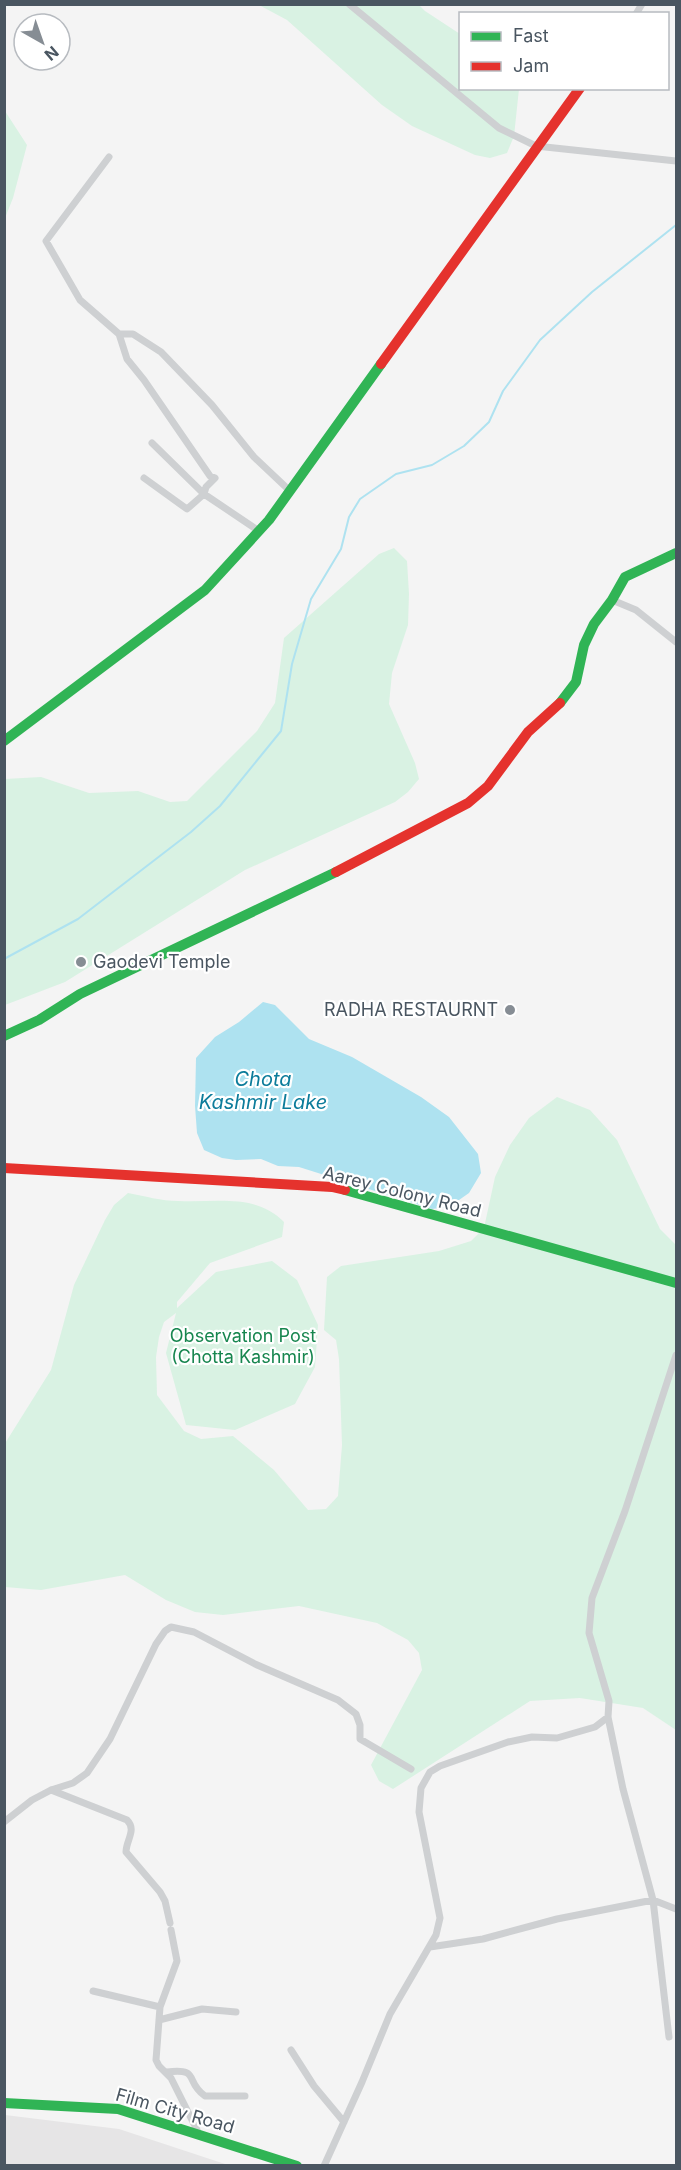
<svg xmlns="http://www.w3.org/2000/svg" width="681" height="2170" viewBox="0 0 681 2170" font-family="Inter,sans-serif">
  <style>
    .education { fill: #e6e5e6 }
    .green { fill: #d9f2e3 }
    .water { fill: #aee2f0 }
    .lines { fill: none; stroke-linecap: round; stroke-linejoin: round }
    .stream { stroke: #aee2f0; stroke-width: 2 }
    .street { stroke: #ced0d2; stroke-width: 7 }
    .fast { stroke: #30b455; stroke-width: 10 }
    .jam { stroke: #e5322d; stroke-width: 10 }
    .poi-dot { fill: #868d94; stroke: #fff; stroke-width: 2 }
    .labels { text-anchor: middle; stroke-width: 4.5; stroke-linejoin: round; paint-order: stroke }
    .poi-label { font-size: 18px; fill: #4a5661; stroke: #fff; text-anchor: start }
    .street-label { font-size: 18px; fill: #4a5661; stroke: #fff }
    .park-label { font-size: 18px; fill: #17864f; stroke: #fff }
    .water-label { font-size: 20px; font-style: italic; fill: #0c7c9b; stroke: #fff }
  </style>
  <rect width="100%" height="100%" fill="#f4f4f4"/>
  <path class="education" d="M5,2115L119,2129L228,2165H5Z"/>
  <path class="green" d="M259,5H419L425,11L460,34V88L519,89L514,136L507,153L490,158L475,155L412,126L382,105L287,20Z
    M5,111L27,145L13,198L5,218Z
    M394,548L407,561L409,594L408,625L392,673L389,704L415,763L419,779L408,792L395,802L245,870L65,982L5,1005V779L41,777L89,793L138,791L170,802L187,801L257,731L275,703L284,638L379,554Z
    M557,1097L590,1110L617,1140L660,1229L676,1245V1730L643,1708L580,1698L530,1701L393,1789L379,1781L371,1765L422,1670L419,1653L408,1640L377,1623L299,1606L223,1615L195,1612L166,1600L125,1575L41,1590L5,1587L4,1445L51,1370L74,1285L105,1220L114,1205L128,1193C144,1196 162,1201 178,1201C216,1203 256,1193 284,1222L282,1237L210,1263L177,1302V1308L216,1272L272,1261L297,1280L318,1325L315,1367L295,1404L235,1430L186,1425L166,1353L176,1313L164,1322L159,1337L156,1357L157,1395L184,1431L201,1439L233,1436L274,1470L308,1510L326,1509L338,1496L342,1445L339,1359L336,1340L324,1330L327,1277L341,1266L439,1251L471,1241L484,1228L495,1177L510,1145L529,1118Z"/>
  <path class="water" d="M263,1002L275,1005L309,1039L352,1057L421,1097L449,1117L478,1154L481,1173L469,1193L449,1207L432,1209L299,1167L278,1166L261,1159L236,1160L222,1158L204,1150L197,1133L195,1106L196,1058L215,1037L239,1022Z"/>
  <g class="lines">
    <path class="stream" d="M4,959L78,919L191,832L220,806L281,731L292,664L311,599L341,549L349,517L360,499L396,474L432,465L464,446L489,422L503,391L540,340L592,292L676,225"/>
    <path class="street" d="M349,4L499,128L536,146L676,161
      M636,14L642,4
      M109,157L46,241L80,300L119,334
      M144,478L187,509L204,494L152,443
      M259,531L204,494L206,487L215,478L210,476L144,380L127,359L119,334H133L161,352L212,405L254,457L290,491
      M612,600L636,610L676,642
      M51,1790L127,1820C137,1830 126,1840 126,1852L160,1892L165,1901L170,1923
      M4,1822L32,1800L51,1790L73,1783L87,1773L110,1739L156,1644L165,1631L171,1627L194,1632L255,1664L338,1700L356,1714L360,1725V1739L411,1769
      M171,1930L177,1961L160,2007L156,2060L159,2066L171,2078L199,2134
      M430,1947L483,1939L557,1919L653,1900L676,1909
      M93,1991L160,2007
      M159,2020L202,2009L236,2012
      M669,2037L653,1900L623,1789L608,1717L609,1701L589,1633L592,1598L625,1511L676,1355
      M291,2050L314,2086L344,2122
      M167,2072C201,2068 184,2081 205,2096H245
      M324,2166L362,2082L390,2014L436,1935L440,1918L419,1812L421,1788L430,1772L440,1766L508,1742L532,1737L557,1738L595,1727L608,1717"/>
    <path class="fast" d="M560,703L576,682L584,645L594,624L612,600L625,577L676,553
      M4,741L205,590L269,520L381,364
      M4,1036L39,1020L80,994L336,872
      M345,1190L676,1283
      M4,2103L118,2109L297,2166"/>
    <path class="jam" d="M381,364L580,88
      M336,872L468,803L488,786L528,732L560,703
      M4,1168L332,1187L345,1190"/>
  </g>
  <g class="poi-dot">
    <circle cx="81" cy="962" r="6"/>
    <circle cx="510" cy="1010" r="6"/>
  </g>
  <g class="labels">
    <g class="poi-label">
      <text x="93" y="968">Gaodevi Temple</text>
      <text x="498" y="1016" text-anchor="end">RADHA RESTAURNT</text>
    </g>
    <g class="street-label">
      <text transform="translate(402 1192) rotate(14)" y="6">Aarey Colony Road</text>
      <text transform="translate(175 2111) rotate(16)" y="6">Film City Road</text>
    </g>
    <g class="park-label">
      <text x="243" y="1342">Observation Post<tspan x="243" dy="21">(Chotta Kashmir)</tspan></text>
    </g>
    <g class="water-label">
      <text x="263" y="1086">Chota<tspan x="263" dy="23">Kashmir Lake</tspan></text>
    </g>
  </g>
  <rect width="681" height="2170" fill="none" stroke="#4a5661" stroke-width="12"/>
  <rect x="459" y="12" width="210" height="78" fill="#ffffff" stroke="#b7bbc0" stroke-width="1.5"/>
  <rect x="471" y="32" width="30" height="9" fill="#30b455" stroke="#b7bbc0" stroke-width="1.5"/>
  <text x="513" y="42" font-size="18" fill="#4a5661">Fast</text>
  <rect x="471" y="62" width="30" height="9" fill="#e5322d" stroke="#b7bbc0" stroke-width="1.5"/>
  <text x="513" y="72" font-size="18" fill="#4a5661">Jam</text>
  <g transform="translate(42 42) rotate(140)"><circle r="28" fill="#ffffff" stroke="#b7bbc0" stroke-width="1.5"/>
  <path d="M0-4.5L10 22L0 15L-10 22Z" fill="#868d94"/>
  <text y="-9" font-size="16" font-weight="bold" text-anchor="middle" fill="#4a5661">N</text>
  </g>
</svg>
